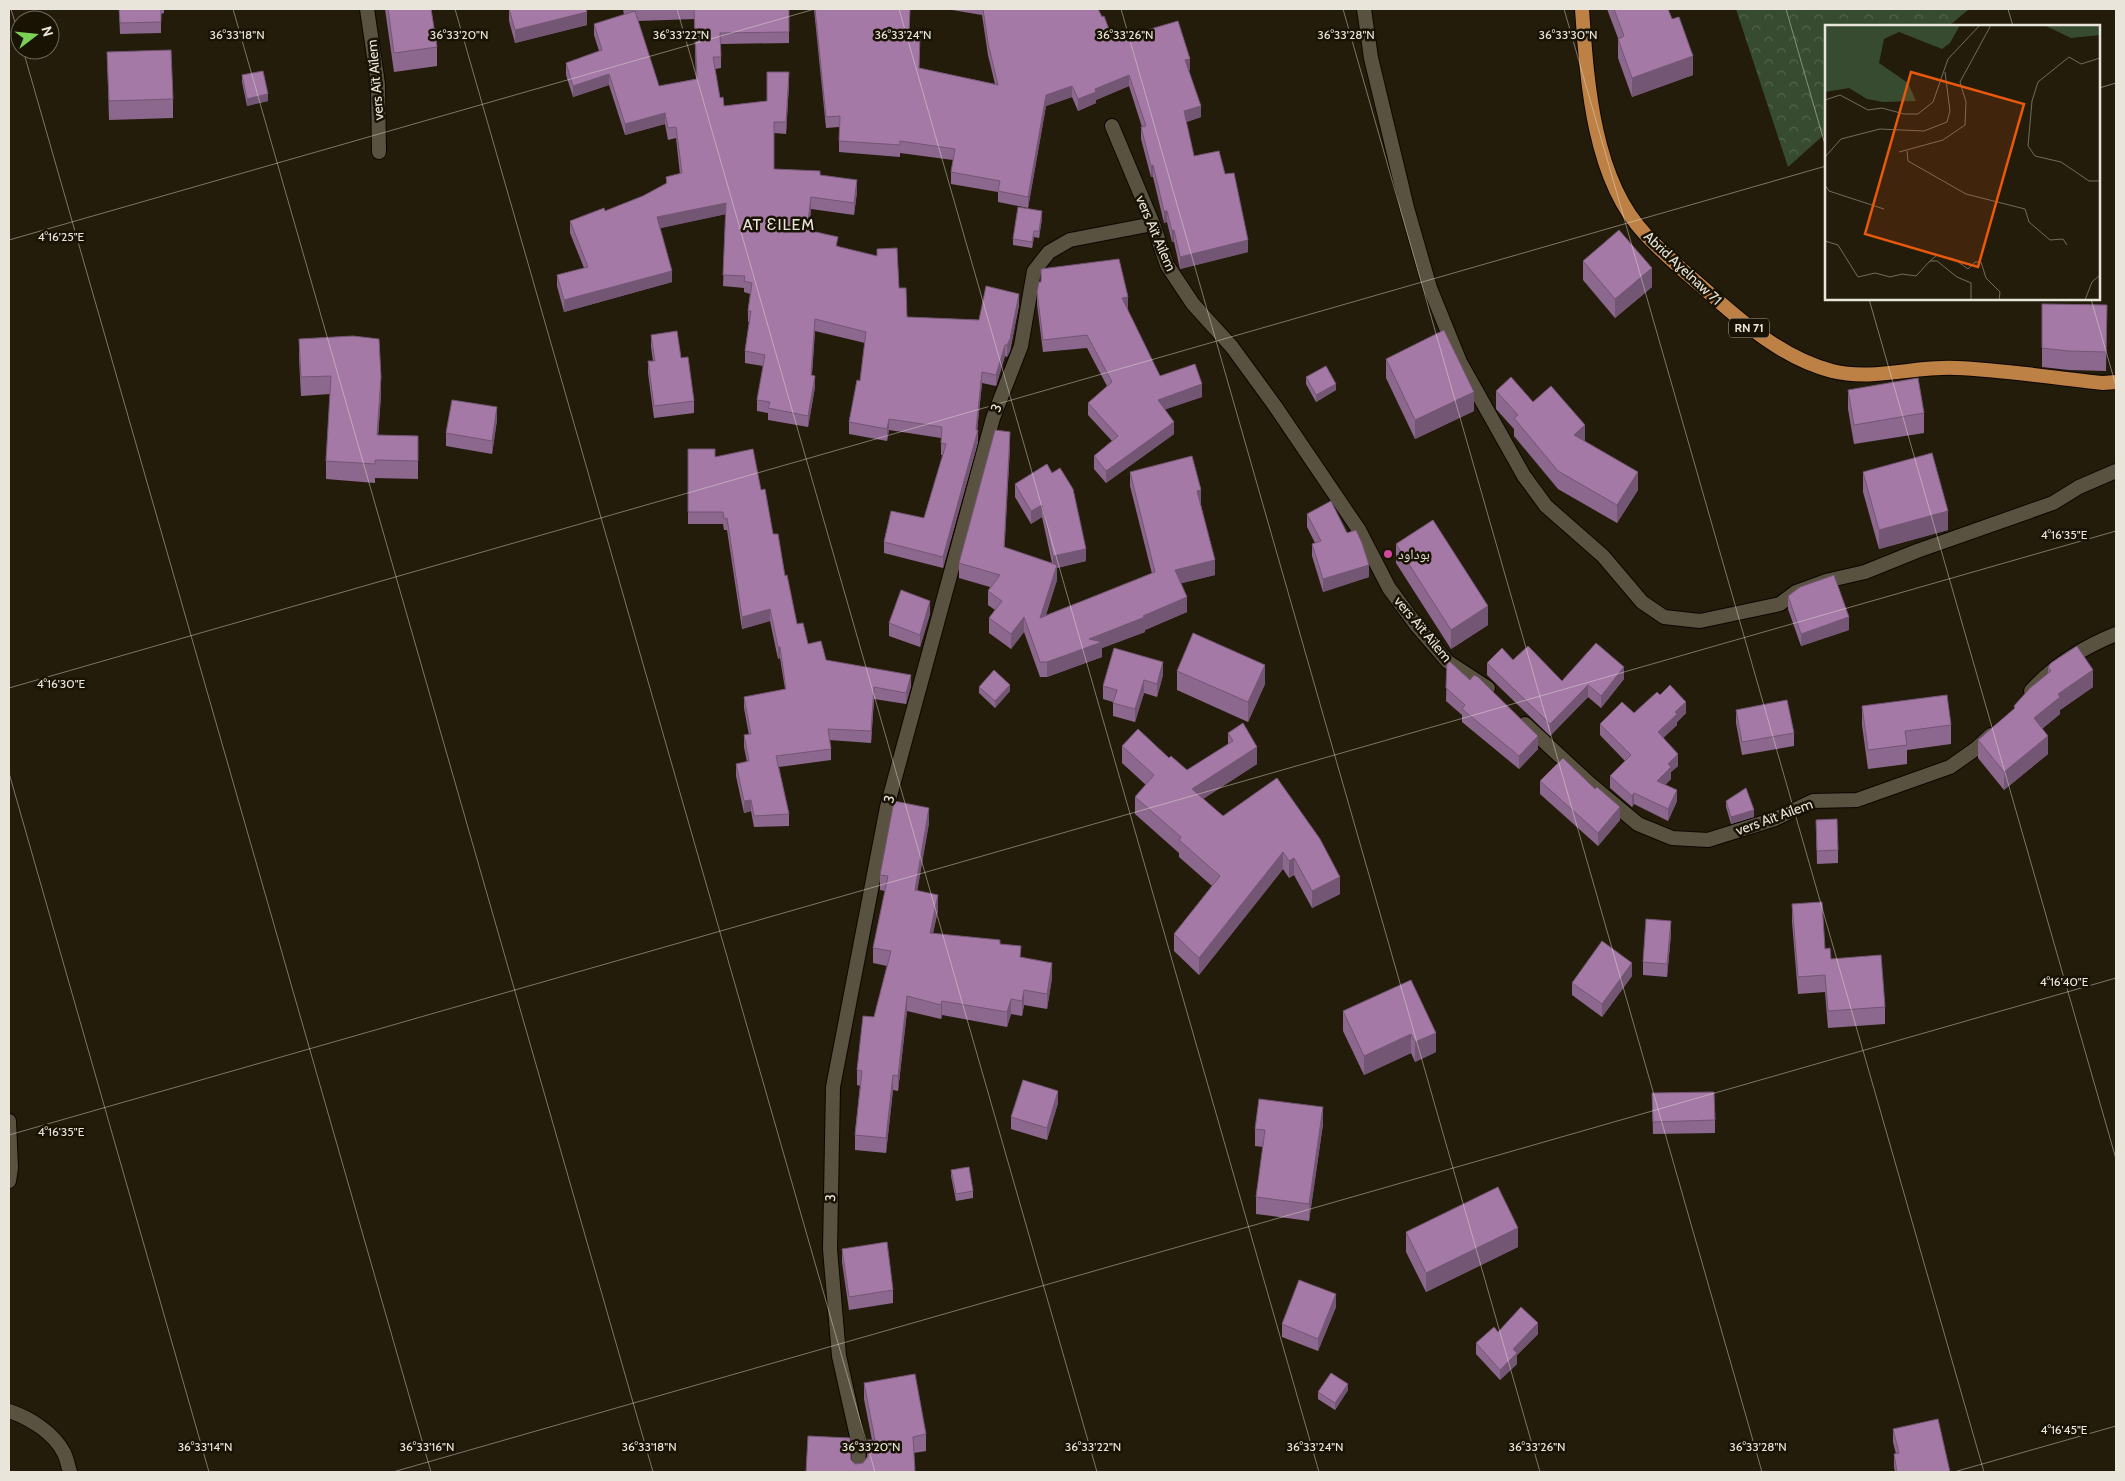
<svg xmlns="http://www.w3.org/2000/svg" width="2125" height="1481" viewBox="0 0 2125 1481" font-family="Cabin,'Noto Naskh Arabic',sans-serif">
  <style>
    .forest { fill: url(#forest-crowns) }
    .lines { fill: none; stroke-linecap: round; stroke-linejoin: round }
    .minor-casing { stroke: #0c0600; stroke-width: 16 }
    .primary-casing { stroke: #0c0600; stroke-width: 16 }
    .minor { stroke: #595240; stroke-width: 14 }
    .primary { stroke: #bd8146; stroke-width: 14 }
    .wall { fill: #8d688e; fill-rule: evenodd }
    .shaded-wall { fill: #735574 }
    .building { fill: #a479a5; stroke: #735574 }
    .ticks { fill: none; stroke: #e9e5da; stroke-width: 1; stroke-opacity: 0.45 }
    .hotel-dot { fill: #d1479c; stroke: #191304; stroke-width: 2 }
    .labels { text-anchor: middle; stroke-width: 5; stroke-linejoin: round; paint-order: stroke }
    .shield { fill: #191304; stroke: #aba69a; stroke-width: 1 }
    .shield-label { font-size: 12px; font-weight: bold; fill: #e9e5da }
    .street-label { font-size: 14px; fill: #e9e5da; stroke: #191304 }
    .poi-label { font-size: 14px; fill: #e9e5da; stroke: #191304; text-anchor: start }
    .quarter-label { font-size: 16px; letter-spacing: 1px; fill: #e9e5da; stroke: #191304 }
    .inset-road { fill: none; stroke: #726c5e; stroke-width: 1 }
    .view { fill: #e8590c; fill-opacity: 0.15; stroke: #e8590c; stroke-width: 2.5 }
    .inset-edge { fill: none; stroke: #e9e5da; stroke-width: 2.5 }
    .ticks-label { font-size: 12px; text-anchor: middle; fill: #e9e5da; stroke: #191304; stroke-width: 5; stroke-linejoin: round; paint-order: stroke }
  </style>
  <defs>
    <pattern id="forest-crowns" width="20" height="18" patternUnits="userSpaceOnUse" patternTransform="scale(1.25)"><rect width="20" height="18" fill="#364b30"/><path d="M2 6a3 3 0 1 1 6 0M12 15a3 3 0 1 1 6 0" fill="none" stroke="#53654d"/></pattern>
  </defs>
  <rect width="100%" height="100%" fill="#231c0b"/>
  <path class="forest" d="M1736,9H1969L1949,26H1826V133L1788,167Z"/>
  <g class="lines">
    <defs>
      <path id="minor" d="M367,9L378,84L379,152
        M1364,9L1371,58L1407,208L1430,288L1460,362L1524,476L1546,506L1603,556L1642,602L1664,617L1700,621L1780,604L1796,592L1826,581L1865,572L1917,551L2053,503L2079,487L2116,471
        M1112,126L1153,224L1167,265L1193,304L1232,347L1275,406L1359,530L1389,588L1417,626L1448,662L1488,688
        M2031,691C2054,665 2084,647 2116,634
        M1525,724L1590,784L1638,824L1672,838L1708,840L1775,819L1813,801L1857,800L1950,767L1977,748L1991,735
        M9,1121L11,1168L9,1181
        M9,1411C30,1418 54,1433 64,1453C67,1459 68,1466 70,1472
        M859,1472L858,1441L839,1356L830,1249L833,1087L887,807L993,418L1021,346L1034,271L1049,252L1070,240L1153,224"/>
      <path id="primary" d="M1582,9C1587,81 1593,179 1645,234C1666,257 1691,277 1715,298C1749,328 1786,359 1832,371C1873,381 1915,366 1956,368C2005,370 2055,378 2103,383L2116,382"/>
    </defs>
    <use href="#minor" class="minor-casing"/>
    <use href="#primary" class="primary-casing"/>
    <use href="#minor" class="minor"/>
    <use href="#primary" class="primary"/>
  </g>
  <path class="wall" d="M119,9H164V13L161,14V33L120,34Z
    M385,9H431L437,47V66L394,72Z
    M509,9L587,25L515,43L509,21Z
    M623,9H789V43L721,44V68L715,69L720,98L724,106L767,101L789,84L786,134L774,133V169L820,175L857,192L854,215L811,209L809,231L838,246L899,288L907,317L979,320L1019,305L1010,351L1007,357L1005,356L996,386L982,383L977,430L978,442L943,568L884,553V542L924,518L943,455H941V438L889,430L887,441L849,434V422L860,381L865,343L815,331L812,375L815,387L808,427L768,420V413L757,411V400L763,366L745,363V351L749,322H748V311L750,294L744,292V288L723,286L726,214L660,228L672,282L564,312L557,286V275L584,268L570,233V221L605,211L643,196L666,184V177L680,174L676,138L668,140L665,124L625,135L609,85L573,97L566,75V63L599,51L594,35V24L624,15ZM694,19L696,79L659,86L638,21Z
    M814,9H910L909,32L920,44L919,68L995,84L988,55L982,15L946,9H1098L1113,40L1190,70H1189L1201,117L1186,122L1194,156L1225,174L1248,252L1180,269L1174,242H1172L1167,222L1164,223L1153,177H1151L1141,139V127H1142L1129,86L1096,100V103L1078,111L1072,97L1046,106L1028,208L998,202V192L951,184V172L953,160L900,153V157L839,152V127L826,128Z
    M1607,9H1668L1693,75L1632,97L1618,58V38Z
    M107,52L173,99V118L109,120Z
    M242,75L268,101L247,106L242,82Z
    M1042,218L1039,238L1034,237L1032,248L1013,245V239Z
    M1583,261L1652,287L1615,318L1583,280Z
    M1037,292L1128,309H1127L1160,376L1202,397L1165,409L1174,434L1106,483L1094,469V456L1112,441L1088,415V403L1107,386L1087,348L1043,352L1037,304Z
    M2042,304L2107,305L2106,371L2069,370L2042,367Z
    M651,335L681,358L694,401V413L654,418L648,373V361H653L651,347Z
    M299,339L381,395L378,435L418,436V479L375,478V483L326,479V461L330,394L301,396L299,358Z
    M1386,359L1474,411L1415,439L1386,378Z
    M1306,377L1336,390L1316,402L1306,384Z
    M1848,390L1924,413V433L1854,444L1848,409Z
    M1496,391L1533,402L1585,441L1638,490L1617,523L1558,489L1514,436V429L1496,409Z
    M497,420L492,454L446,446V433Z
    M1010,447L1004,547L1052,563L1042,517L1031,524L1015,497V484L1047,464L1086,561L1057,568V580L1046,615L1152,574L1130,486V472L1201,505L1215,575L1181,583L1187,612L1145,630V632L1102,648V657L1047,677H1040L1024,632L1011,649L989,633V618L995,610L988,605V591L990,587L959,578V563Z
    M688,449L715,457L761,490L785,576L797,624L808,644L826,660L911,686L906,704L874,699L871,743L829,740L831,749V760L779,767L789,814V826L754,827L751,811L744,813L736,776V764L747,762L744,747V735H749L744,708V697L785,689L780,658L778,659L770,621L742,629L727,530H724L723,524H688Z
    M1863,472L1948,530L1879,549L1863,492Z
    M1307,514L1369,577L1323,592L1312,556V544L1315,543L1307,527Z
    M1396,544L1488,625L1451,649L1396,563Z
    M1788,596L1849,630L1801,646L1788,609Z
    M930,614L920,647L889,636V623Z
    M1447,659L1538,749L1519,769L1462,722V715L1446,701Z
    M1513,660L1562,681L1624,679L1601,708L1588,697L1550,736L1487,675V663Z
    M2048,667L2093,687L2060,710V714L2042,729L2048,754L2004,790L1978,758V740L2014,710V706L2048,673Z
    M1177,671L1265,684L1248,722L1177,690Z
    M1163,675L1157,697L1144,693L1135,722L1113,716V702L1103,699V686Z
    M979,687L1010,691L995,708L979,693Z
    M1660,695L1686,713L1677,722V725L1663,738L1678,766L1671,772V779L1665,785L1677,801L1668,821L1634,804L1632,807L1610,788V776L1625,761L1600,735V724L1634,713Z
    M1862,706L1951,725V744L1907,750V764L1868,769L1862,725Z
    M1736,710L1794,733V746L1742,755L1736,723Z
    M1228,733L1257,764L1203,799L1223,816L1277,778L1340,894L1312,908L1294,875L1289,878L1283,869L1199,975L1174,951V934L1212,886L1179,857V853L1135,814V797L1146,785L1122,763V746L1169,758L1187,770L1228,744Z
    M1540,781L1620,820L1598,846L1540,794Z
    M1726,801L1754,817L1731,824L1726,807Z
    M1816,820L1838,850V863L1817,864Z
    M929,823L917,890L938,910L933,933L1000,944L1052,978L1047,1009L1024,1005L1022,1016L1011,1014L1007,1027L942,1015L941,1019L907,1011L898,1091L893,1090L886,1153L855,1150V1135L860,1086L857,1085V1070L874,1017L887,966L873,963V948L885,891L880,890V875Z
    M1792,904L1825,949L1831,959L1885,1007V1024L1828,1028L1825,992L1798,994L1792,922Z
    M1671,934L1667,977L1643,975V962Z
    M1632,976L1602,1017L1572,995V983Z
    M1343,1011L1436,1033V1052L1415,1062L1411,1053L1364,1075L1343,1031Z
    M1652,1093L1715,1120V1133L1653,1134Z
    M1058,1103L1047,1140L1011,1129V1117Z
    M1323,1124L1309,1221L1256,1214V1197L1263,1147L1255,1146V1129Z
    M951,1170L973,1191V1198L956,1201L951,1176Z
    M1406,1232L1518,1247L1426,1292L1406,1252Z
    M842,1249L893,1290V1303L849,1310L842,1262Z
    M1336,1307L1318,1351L1282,1337V1324Z
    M1498,1332L1538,1334L1517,1355V1364L1500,1380L1476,1354V1343Z
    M864,1383L926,1434V1451L914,1453L915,1472H806L851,1460L855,1464L863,1463L867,1457V1440H872L864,1399Z
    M1348,1390L1335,1410L1318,1399V1392Z
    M1893,1429L1950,1472H1895L1894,1467V1454H1896L1893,1442Z"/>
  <path class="shaded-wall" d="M587,12V25L515,43V30Z
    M1693,56V75L1632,97V78Z
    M1190,59V70L1185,71V60Z
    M789,72V84L786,134V122Z
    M609,74V85L573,97V86Z
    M1129,75V86L1096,100V103L1078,111V99L1095,89Z
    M1072,86V97L1046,106L1028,208V197L1046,95Z
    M268,94V101L247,106V99Z
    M1201,106V117L1184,123V111Z
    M665,113V124L625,135V124Z
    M1153,165V177H1151V166Z
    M857,180V192L854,215V203Z
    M811,197V209L807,242V230Z
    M726,203V214L657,229V217Z
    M1042,211V218L1039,238V231Z
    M1164,211H1167V222L1164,223Z
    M1174,230V242H1172V231Z
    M1034,231V237L1032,248V242Z
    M1248,240V252L1180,269V257Z
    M1652,268V287L1615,318V299Z
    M672,271V282L564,312V300Z
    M1019,294V305L1010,351L1007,357V345Z
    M1128,297V309L1122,310V298Z
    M815,319V331L811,386V375Z
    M1005,345V356L996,386V375Z
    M982,372V383L977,432L978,430V442L943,568V557L976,430Z
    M815,376V387L808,427V416Z
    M381,377V395L377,453V435Z
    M1202,384V397L1158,412V400Z
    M1336,384V390L1316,402V395Z
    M1474,392V411L1415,439V420Z
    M497,407V420L492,454V441Z
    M889,419V430L887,441V429Z
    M1174,422V434L1106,483V471Z
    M1585,425V443L1574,435Z
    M1010,432V447L1004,561V547Z
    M1638,472V490L1617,523V505Z
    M1201,490V505L1197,506V491Z
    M1042,505V517L1031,524V511Z
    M1948,511V530L1879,549V530Z
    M1086,549V561L1057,568V580L1040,632V618L1053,569V556Z
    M1215,560V575L1175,585V570Z
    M1369,565V577L1323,592V579Z
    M1187,597V612L1145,630V632L1102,648V657L1047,677V662L1089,639Z
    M930,601V614L920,647V635Z
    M1488,606V625L1451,649V630Z
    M770,609V621L742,629V617Z
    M1024,617V632L1011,649V634Z
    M1849,617V630L1801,646V634Z
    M778,647H780V658L778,659Z
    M1163,662V675L1157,697V684Z
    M1265,665V684L1248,722V702Z
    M1624,667V679L1601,708V696Z
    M2093,670V687L2060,710V714L2034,735V718L2058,694Z
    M911,675V686L906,704V693Z
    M1144,680V693L1135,722V709Z
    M1010,685V691L995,708V701Z
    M1588,685V697L1550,736V724Z
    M874,687V699L871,743V731Z
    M1686,702V713L1677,722V725L1658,743V732L1675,712Z
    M1538,736V749L1519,769V756Z
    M2048,736V754L2004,790V772Z
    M1257,747V764L1192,806V789Z
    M1678,754V766L1671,772V779L1657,793V781L1668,764Z
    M1677,790V801L1668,821V809Z
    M1634,793V804L1632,807V796Z
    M751,800V811L744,813V801Z
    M1620,807V820L1598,846V833Z
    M929,808V823L915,905V890Z
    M1754,810V817L1731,824V817Z
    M1283,852V869L1199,975V958Z
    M1294,858V875L1289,878V861Z
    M1340,877V894L1312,908V891Z
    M938,895V910L930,948V933Z
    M1671,921V934L1667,977V964Z
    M1052,963V978L1047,1009V994Z
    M1632,963V976L1602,1017V1004Z
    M1024,990V1005L1022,1016V1001Z
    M907,996V1011L898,1091V1076Z
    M1011,999V1014L1007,1027V1012Z
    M942,1001V1015L941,1019V1005Z
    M1436,1033V1052L1415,1062V1042Z
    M1411,1034V1053L1364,1075V1056Z
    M893,1075V1090L886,1153V1138Z
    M1058,1091V1103L1047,1140V1128Z
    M1323,1107V1124L1309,1221V1204Z
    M1518,1228V1247L1426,1292V1273Z
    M1336,1294V1307L1318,1351V1339Z
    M1538,1323V1334L1517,1355V1364L1500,1380V1370L1513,1349Z
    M1348,1384V1390L1335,1410V1403Z"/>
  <path class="building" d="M119,9H161V22L120,23Z
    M388,9H431L437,47L394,53Z
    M509,9H586L587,12L515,30Z
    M624,9H656L624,10Z
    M694,9H789V32L720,33L721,57H713L720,98L723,97L724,106L767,101V72H789L786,122H774V169L820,171V175L857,180L854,203L811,197L807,230L838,237L836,246L877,256V249L897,248L899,288H906L907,317L979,320L986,286L1019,294L1010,339L1007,345H1005L996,375L982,372L976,430H978L943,557L884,542L891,511L924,518L946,444L941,443L942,427L889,419L887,429L849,422L857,380L860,381L866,332L815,319L811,375L815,376L808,416L768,408L770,402L757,400L765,355L745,351L751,311H748L752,283L744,281L745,276L723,275L726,203L657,217L672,271L564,300L557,275L588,267L570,221L604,208L605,211L643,196L667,183L666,177L682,173L676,127L668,128L665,113L625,124L609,74L573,86L566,63L602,50L594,24L635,11L659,86L697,79Z
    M815,9H910L909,32L920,33L919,68L998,85L988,43L983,9H1098L1102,17L1104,16L1113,40L1178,21L1190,59L1185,60L1201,106L1184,111L1194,156L1219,151L1225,174L1234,173L1248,240L1180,257L1174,230L1172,231L1167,211H1164L1153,165L1151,166L1141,127L1146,126L1129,75L1095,89L1096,92L1078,99L1072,86L1046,95L1028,197L998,191L1000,181L951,172L955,149L900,141V145L839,141L840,116L826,117Z
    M1614,9H1668L1672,19L1679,17L1693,56L1632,78L1618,39L1624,36Z
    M171,50L173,99L109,101L107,52Z
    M263,71L268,94L247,99L242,75Z
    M1018,207L1042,211L1039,231H1034L1032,242L1013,239Z
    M1619,230L1652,268L1615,299L1583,261Z
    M1119,259L1128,297L1122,298L1160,376L1195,364L1202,384L1158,400L1174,422L1106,471L1094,456L1118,436L1088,403L1112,382L1087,335L1043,340L1037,292L1039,282H1041V269Z
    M2042,304L2107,305L2106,352L2069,351L2042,348Z
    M1444,330L1474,392L1415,420L1386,359Z
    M677,331L681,358L688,357L694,401L654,406L648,361H655L651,335Z
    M353,336L379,339L381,377L377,435L418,436V461L375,460V464L326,461L331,376L301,377L299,339Z
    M1326,366L1336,384L1316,395L1306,377Z
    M1511,377L1533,402L1551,386L1585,425L1574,435L1638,472L1617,505L1558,471L1514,418L1518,415L1496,391Z
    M1918,378L1924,413L1854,425L1848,390Z
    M452,400L497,407L492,441L446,433Z
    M995,430L1010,432L1004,547L1057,565L1040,618L1155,572L1130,472L1192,456L1201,490L1197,491L1215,560L1175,570L1187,597L1143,616L1145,617L1089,639L1102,642L1047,662H1040L1024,617L1011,634L989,618L1002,601L988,591L1000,575L959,563Z
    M688,449H715V457L753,449L761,490L765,489L773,534H778L785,576L787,575L797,624L803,623L808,644L821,641L826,660L911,675L906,693L874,687L871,731L828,729L831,749L776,756L789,814L754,816L751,800L744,801L736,764L749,761L744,735L751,734L744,697L786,689L780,647H778L770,609L742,617L727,518L724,519L723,512H688Z
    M1932,453L1948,511L1879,530L1863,472Z
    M1047,464L1052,473L1060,468L1073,489L1086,549L1053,556L1042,505L1031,511L1015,484Z
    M1331,501L1347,533L1356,530L1362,543L1369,565L1323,579L1312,544L1321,541L1307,514Z
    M1433,520L1488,606L1451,630L1396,544Z
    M1834,575L1849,617L1801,634L1788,596L1800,587Z
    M901,590L930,601L920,635L889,623Z
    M1193,633L1265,665L1248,702L1177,671Z
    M1596,643L1624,667L1601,696L1588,685L1550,724L1487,663L1502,648L1513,660L1528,646L1562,681Z
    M2077,646L2093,670L2058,694L2060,697L2034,718L2048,736L2004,772L1978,740L2015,708L2014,706L2030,688L2051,671L2048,667L2051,663Z
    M1114,648L1163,662L1157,684L1144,680L1135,709L1113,703L1117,690L1103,686Z
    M1447,659L1470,680L1474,675L1478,677L1538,736L1519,756L1462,709L1465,705L1446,688Z
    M994,670L1010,685L995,701L979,687Z
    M1670,685L1686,702L1675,712L1677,714L1658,732L1678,754L1668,764L1671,767L1657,781L1677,790L1668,809L1634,793L1632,796L1610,776L1631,755L1600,724L1622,702L1634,713L1657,692L1660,695Z
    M1947,695L1951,725L1905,731L1907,745L1868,750L1862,706Z
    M1787,700L1794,733L1742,742L1736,710Z
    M1243,723L1257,747L1192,789L1223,816L1277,778L1320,839L1340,877L1312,891L1294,858L1289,861L1283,852L1199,958L1174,934L1220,876L1179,840L1181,837L1135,797L1154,775L1122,746L1138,729L1169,758L1171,756L1187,770L1233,741L1228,733Z
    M1563,758L1595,789L1597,787L1620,807L1598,833L1540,781Z
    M1746,788L1754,810L1731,817L1726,801Z
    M894,801L929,808L915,890L938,895L930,933L1000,940V944L1021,946L1020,957L1052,963L1047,994L1024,990L1022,1001L1011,999L1007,1012L942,1001L941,1005L907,996L898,1076L893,1075L886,1138L855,1135L862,1071L857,1070L863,1016L874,1017L891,951L873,948L888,876L880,875Z
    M1837,819L1838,850L1817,851L1816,820Z
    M1822,902L1825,949L1830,948L1831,959L1881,955L1885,1007L1828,1011L1825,975L1798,977L1792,904Z
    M1646,919L1671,921L1667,964L1643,962Z
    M1602,941L1632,963L1602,1004L1572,983Z
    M1411,980L1436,1033L1415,1042L1411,1034L1364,1056L1343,1011Z
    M1023,1080L1058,1091L1047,1128L1011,1117Z
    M1714,1092L1715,1120L1653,1122L1652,1093Z
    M1259,1099L1323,1107L1309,1204L1256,1197L1265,1130L1255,1129Z
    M969,1167L973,1191L956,1194L951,1170Z
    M1498,1187L1518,1228L1426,1273L1406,1232Z
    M887,1242L893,1290L849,1297L842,1249Z
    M1299,1280L1336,1294L1318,1339L1282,1324Z
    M1521,1307L1538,1323L1513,1349L1517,1353L1500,1370L1476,1343L1494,1327L1498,1332Z
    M1331,1373L1348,1384L1335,1403L1318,1392Z
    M915,1374L926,1434L913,1437L915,1472H806L808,1436L850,1438L851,1460L855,1464L863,1463L868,1456L867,1440H875L864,1383Z
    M1938,1419L1950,1472H1897L1894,1454L1899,1453L1893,1429Z"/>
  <path class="ticks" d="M11,9L20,39M233,9L653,1472M455,9L875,1472M677,9L1097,1472M899,9L1319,1472M1121,9L1540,1472M1343,9L1762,1472M1564,9L1984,1472M1786,9L1826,148M2008,9L2013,26M23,50L431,1472M2099,88L2116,83M9,240L815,9M1869,299L2116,1159M2091,299L2116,386M9,688L1826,166M9,773L209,1472M9,1135L2116,531M393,1472L2116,978M1954,1472L2116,1426"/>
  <circle class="hotel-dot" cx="1388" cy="554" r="5"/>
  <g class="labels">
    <rect class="shield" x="1729" y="318.5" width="40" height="19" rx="4"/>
    <g class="shield-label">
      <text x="1749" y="332">RN 71</text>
    </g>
    <g class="street-label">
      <text transform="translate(375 80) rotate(-95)" y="5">vers Aït Aïlem</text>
      <text transform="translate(1156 233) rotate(67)" y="5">vers Aït Aïlem</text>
      <text transform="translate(1683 268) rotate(43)" y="5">Abrid Aɣelnaw 71</text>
      <text transform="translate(996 408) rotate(-69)" y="5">3</text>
      <text transform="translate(1423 629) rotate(50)" y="5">vers Aït Aïlem</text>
      <text transform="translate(889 799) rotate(-75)" y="5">3</text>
      <text transform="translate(1774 817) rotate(-20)" y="5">vers Aït Aïlem</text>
      <text transform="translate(830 1198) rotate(-89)" y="5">3</text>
    </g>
    <g class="poi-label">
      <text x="1398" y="559">بوداود</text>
    </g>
    <g class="quarter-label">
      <text x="779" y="230">AT ƐILEM</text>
    </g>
  </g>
  <g transform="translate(1825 25)">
    <rect width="275" height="275" fill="#231c0b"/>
    <path d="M0,0H135L125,18L117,24L74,7L59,14L54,38L83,58L91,76L58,77L42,74L24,63L0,67ZM219,0H275V10L246,13Z" fill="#364b30"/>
    <path class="inset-road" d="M275,33L256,39L244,32L213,57L207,76L203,121L210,131L236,137L264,156H275M0,75L15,70L43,85L57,83L79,89H93L108,77L123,34L155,0M82,126L83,136L141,169L200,184L204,197L225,215L238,214L242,220M74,127L118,115L140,100L141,77L135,57L166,0M0,132L16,114L55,104L99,106L122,97L125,86L120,47M0,160L4,166L59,184M0,216L13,220L33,252L50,248L65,252L77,249L91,251L105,236H112L132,252L146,258V275M104,237L112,230L129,234L143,244L150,237H156L161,253L175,267L174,275M260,275L267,257L275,250"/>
    <path class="view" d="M86,47L199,79L153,242L40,209Z"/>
    <rect width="275" height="275" class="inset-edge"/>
  </g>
  <g class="ticks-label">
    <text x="237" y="39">36°33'18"N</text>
    <text x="459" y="39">36°33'20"N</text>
    <text x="681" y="39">36°33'22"N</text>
    <text x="903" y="39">36°33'24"N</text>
    <text x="1125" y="39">36°33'26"N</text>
    <text x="1346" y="39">36°33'28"N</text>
    <text x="1568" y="39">36°33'30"N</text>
    <text x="61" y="241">4°16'25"E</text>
    <text x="2064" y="539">4°16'35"E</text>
    <text x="61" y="688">4°16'30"E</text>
    <text x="2064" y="986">4°16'40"E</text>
    <text x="61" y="1136">4°16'35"E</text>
    <text x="2064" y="1434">4°16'45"E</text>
    <text x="205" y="1451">36°33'14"N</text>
    <text x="427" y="1451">36°33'16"N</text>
    <text x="649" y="1451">36°33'18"N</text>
    <text x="871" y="1451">36°33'20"N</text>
    <text x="1093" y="1451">36°33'22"N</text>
    <text x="1315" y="1451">36°33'24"N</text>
    <text x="1537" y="1451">36°33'26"N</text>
    <text x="1758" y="1451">36°33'28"N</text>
  </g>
  <rect width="2125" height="1481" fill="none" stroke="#e9e5da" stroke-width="20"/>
  <g transform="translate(35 35) rotate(74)"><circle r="24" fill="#191304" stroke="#6c675a"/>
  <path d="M0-4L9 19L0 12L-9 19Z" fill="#7bd156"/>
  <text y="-8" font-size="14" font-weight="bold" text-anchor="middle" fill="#e9e5da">N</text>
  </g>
</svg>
